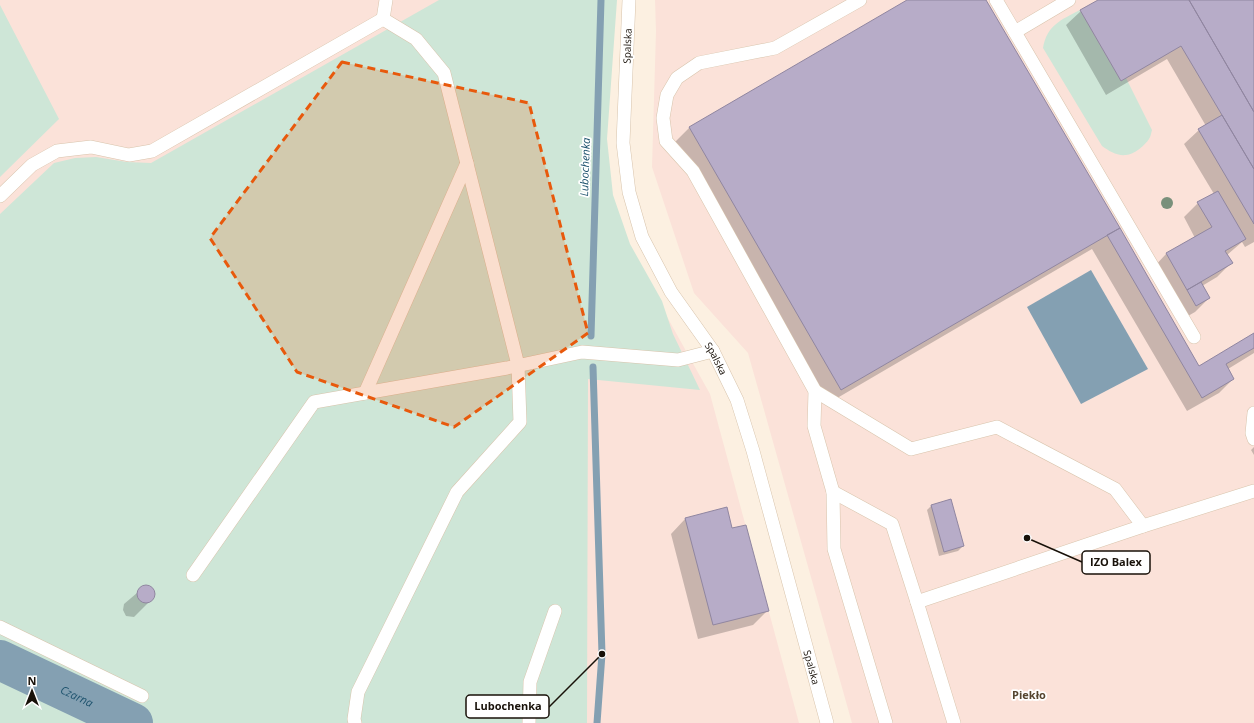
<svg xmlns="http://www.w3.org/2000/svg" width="1254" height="723" viewBox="0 0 1254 723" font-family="'Open Sans',sans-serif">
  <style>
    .industrial { fill: #fbe2d9 }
    .green { fill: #cee6d7 }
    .water { fill: #84a0b2 }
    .shadow { fill: #0003 }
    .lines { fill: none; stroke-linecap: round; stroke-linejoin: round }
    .stream { stroke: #84a0b2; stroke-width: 7 }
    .river { stroke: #84a0b2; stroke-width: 40 }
    .building { fill: #b7acc8; stroke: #9086a0 }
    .service-casing { stroke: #d8c4ac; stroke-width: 14 }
    .service { stroke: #fff; stroke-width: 13 }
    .tree { fill: #79907b }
    .marked { fill: #e8590c; fill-opacity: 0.2; stroke: #e8590c; stroke-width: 3; stroke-dasharray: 8 5; stroke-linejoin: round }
    .labels { text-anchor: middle; stroke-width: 3.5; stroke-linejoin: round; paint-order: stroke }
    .street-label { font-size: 10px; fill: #181109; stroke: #fff }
    .water-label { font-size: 11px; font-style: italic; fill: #1d526d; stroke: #fff }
    .neighbourhood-label { font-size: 11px; font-weight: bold; fill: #55442f; stroke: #fff }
    .leader { fill: none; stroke: #181109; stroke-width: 1.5 }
    .callout-dot { fill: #181109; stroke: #fff; stroke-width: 1.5 }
    .callout { fill: #fff; stroke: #181109; stroke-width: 1.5 }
    .callout-label { font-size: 11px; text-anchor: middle; font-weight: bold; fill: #181109 }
  </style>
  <rect width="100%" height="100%" fill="#fcf0e1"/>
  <path class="industrial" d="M0,0H615L605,140L610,198L627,245L710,394L799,723H0Z
    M655,0H1254V723H852L748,353L694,293L652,167L656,31Z"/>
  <path class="green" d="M439,0H617L607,139L613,195L630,244L662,301L673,334L700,390L588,379L587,723H0V214L54,163L75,158L96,157L127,162L151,163Z
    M0,5L59,119L0,177Z
    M1080,10L1121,81L1126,78L1152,130C1151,133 1151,136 1149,139C1145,145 1134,155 1126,155C1117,156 1109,151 1102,146L1043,48C1047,25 1061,20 1080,10Z"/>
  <path class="water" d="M1091,270L1148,369L1081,404L1027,307Z"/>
  <path class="shadow" d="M909,0H985L1198,367L1254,334V353L1228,369L1233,379L1219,393L1187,411L1092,249L827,404L675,142L689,128Z
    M1100,0H1254V242L1245,247L1242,242L1227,255L1231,263L1217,277L1202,286L1209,298L1195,312L1181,320L1152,269L1166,254L1195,238L1184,217L1198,203L1214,194L1184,144L1199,130L1206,126L1167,59L1106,95L1066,25L1081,11Z
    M1254,447V455L1251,450Z
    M932,505L963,546L958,551L939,556L927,510Z
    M726,508L731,529L768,610L753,625L698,639L671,534L685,519Z
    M144,587H149L153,591V598L134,617L126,616L123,610L124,604Z"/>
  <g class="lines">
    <path class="stream" d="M591,336L601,0
      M593,367L602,654L597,723"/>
    <path class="river" id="s1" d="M0,660L133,723"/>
  </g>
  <path class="building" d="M907,0H986L1120,228L841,390L689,127Z
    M1098,0H1189L1254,112V169L1181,46L1121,81L1080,10Z
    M1189,0H1254V112Z
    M1222,115L1254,169V224L1198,129Z
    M1218,191L1246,239L1225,251L1233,263L1187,290L1166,253L1212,227L1197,202Z
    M1120,228L1199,366L1254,333V348L1226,364L1234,379L1202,398L1107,235Z
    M1201,282L1210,298L1196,306L1187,290Z
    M951,499L964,546L944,552L931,505Z
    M727,507L732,528L746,525L769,611L713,625L685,518Z
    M137 594a9 9 0 1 1 18 0a9 9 0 1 1-18 0Z"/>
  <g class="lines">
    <defs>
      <g id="service">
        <path id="s2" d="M629,0L623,143L629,192L642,237L671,292L713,351L737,400L753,451L827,723"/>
        <path d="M860,0L775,48L699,63L677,78L667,95L663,118L666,141L693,171L815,391L814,426L833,492L834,549L886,723"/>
        <path d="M996,0L1194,337"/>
        <path d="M383,19L386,0"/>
        <path d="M1015,32L1069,0"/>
        <path d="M0,196L32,165L57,151L91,147L129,155L152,151L383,19"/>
        <path d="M815,391L911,449L997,427L1115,489L1143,526"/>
        <path d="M365,393L467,163"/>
        <path d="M1254,413L1252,433L1254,439"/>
        <path d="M833,492L892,524L917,602L954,723"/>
        <path d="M193,575L314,402L507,368L582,352L678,360L713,351"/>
        <path d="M917,602L1143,526L1254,491"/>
        <path d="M0,627L142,696"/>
        <path d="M355,723L354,719L358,692L457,492L520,422L518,365L444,73L416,39L383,19"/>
        <path d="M529,723L530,682L555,611"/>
      </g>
    </defs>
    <use href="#service" class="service-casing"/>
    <use href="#service" class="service"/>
  </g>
  <circle class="tree" cx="1167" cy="203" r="6"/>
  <path class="marked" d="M342,62L529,103L588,333L454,427L297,372L210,238Z"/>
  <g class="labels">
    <g class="street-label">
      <text transform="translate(627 46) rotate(-88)" y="4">Spalska</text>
      <text dy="4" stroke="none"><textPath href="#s2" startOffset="382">Spalska</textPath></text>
      <text dy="4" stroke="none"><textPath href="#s2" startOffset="706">Spalska</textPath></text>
    </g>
    <g class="water-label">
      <text transform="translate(585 167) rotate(-88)" y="4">Lubochenka</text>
      <text dy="4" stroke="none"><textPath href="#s1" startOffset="85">Czarna</textPath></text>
    </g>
    <g class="neighbourhood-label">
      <text x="1029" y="699">Piekło</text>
    </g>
  </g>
  <path class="leader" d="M1027 538L1082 562M602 654L549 707"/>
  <g class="callout-dot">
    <circle cx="1027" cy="538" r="4"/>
    <circle cx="602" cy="654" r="4"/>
  </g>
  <g class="callout">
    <rect x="1082" y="551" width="68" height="23" rx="4"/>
    <rect x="466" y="695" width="83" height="23" rx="4"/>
  </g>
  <g class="callout-label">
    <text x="1116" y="566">IZO Balex</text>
    <text x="508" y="710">Lubochenka</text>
  </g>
  <g transform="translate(32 691)" stroke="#ffffff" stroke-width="3" paint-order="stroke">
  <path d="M0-3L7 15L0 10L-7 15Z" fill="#181109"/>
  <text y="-6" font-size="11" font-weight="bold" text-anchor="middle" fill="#181109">N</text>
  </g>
</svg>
